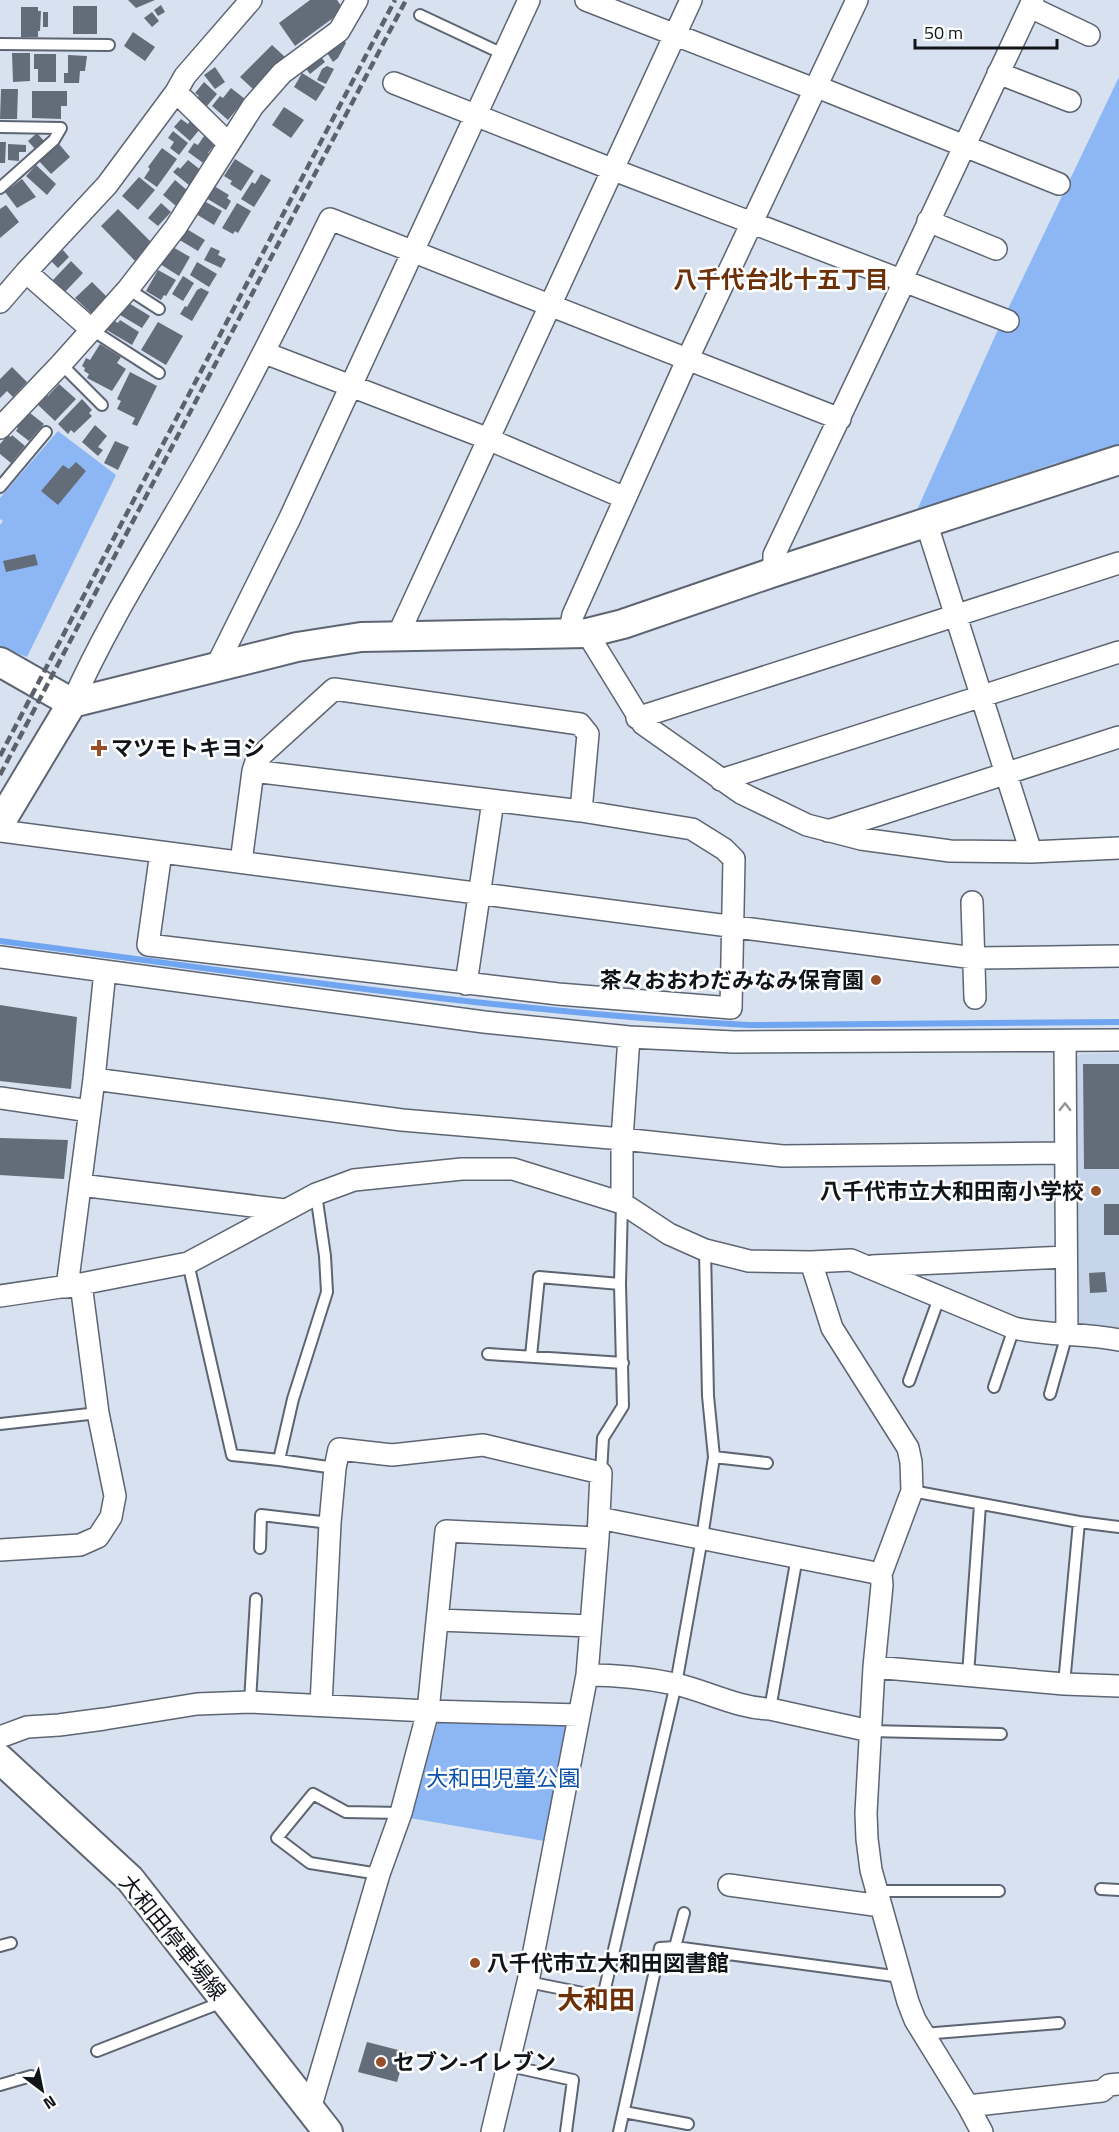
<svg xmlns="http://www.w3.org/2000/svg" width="1119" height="2132" viewBox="0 0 1119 2132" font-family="'Titillium Web','Noto Sans JP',sans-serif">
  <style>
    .built { fill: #c7d5ea }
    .green { fill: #8db7f4 }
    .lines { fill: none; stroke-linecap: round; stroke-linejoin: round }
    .stream { stroke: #70a5f2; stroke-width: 6 }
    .building { fill: #636c79 }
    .lane-casing { stroke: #5d6572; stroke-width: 14 }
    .street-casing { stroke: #5d6572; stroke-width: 24 }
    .secondary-casing { stroke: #5d6572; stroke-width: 32 }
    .lane { stroke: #fff; stroke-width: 10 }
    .street { stroke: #fff; stroke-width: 21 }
    .secondary { stroke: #fff; stroke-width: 28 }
    .rail { stroke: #5c626b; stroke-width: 4.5; stroke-dasharray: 9 4.5; stroke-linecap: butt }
    .oneway { stroke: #949598 }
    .poi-dot { fill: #964f28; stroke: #fff; stroke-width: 2 }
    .labels { text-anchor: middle; stroke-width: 5; stroke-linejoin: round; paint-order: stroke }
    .poi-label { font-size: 22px; font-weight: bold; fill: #111419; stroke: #fff; text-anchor: start }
    .park-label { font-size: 22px; fill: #0c52ab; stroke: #fff }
    .street-label { font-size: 22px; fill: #111419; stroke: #fff }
    .neighbourhood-label { font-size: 24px; font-weight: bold; fill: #6d3008; stroke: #fff }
    .quarter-label { font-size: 26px; font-weight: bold; fill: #6d3008; stroke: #fff }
  </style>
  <rect width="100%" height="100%" fill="#d7e1f0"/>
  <path class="built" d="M1119,1053V1334L1078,1329L1075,1323L1071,1059L1082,1054Z"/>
  <path class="green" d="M1119,77V447L1056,463L917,510L996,334Z
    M58,431L116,475L27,657L0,647V525L3,521L0,519V498Z
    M439,1718L570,1726L550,1842L410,1818Z"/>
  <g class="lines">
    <path class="stream" d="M0,941C248,973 499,1012 749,1025L1119,1022"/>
  </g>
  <path class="building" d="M128,0H155L136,8Z
    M310,0H337L344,10L295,46L279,23Z
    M161,5L165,12L158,16L154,10Z
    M73,6H97V34H73Z
    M21,7H38V11H41L40,31H38V37H21Z
    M43,12H48V27H43Z
    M152,12L159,21L152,27L144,18Z
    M133,32L155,47L145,61L124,46Z
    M342,37L346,43L338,58L333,62L324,48Z
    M272,45L285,57L254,90L240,77Z
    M12,53H30V81L13,82Z
    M34,54H56V82H38V69H34Z
    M319,54L325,62L310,74L304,66Z
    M68,55L87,56L85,71H80L79,83H64V73H68Z
    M327,66L334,69L326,84L317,80L322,69Z
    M215,67L225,82L215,89L204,75Z
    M302,73L325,87L316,101L294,87Z
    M204,82L217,94L207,106L197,98L199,96L195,93Z
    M231,88L245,99L228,120L212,106L220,96L223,98Z
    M1,89H18L17,119H0Z
    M32,91H67V106H61V119L32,118Z
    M284,107L304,120L291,138L272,125Z
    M181,119L188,124L190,121L200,129L190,141L174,127Z
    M173,131L188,143L179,155L170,148L174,142L168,138Z
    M37,133L44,141L35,149L28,141Z
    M204,136L215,144L208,153L212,156L206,165L188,152L194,143L198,145Z
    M0,142H6L5,163H0Z
    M8,144L26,145V152H19V161L8,160Z
    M59,144L70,157L51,174L39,161Z
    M162,148L177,159L157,187L144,178L150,169L148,167Z
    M235,159L254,171L241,191L230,184L232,181L224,176Z
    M188,160L202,171L190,186L173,172L178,167L180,169Z
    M36,165L56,184L47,195L26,176Z
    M261,174L271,180L254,207L241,199L252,182L255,184Z
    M139,177L155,190L138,210L122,196Z
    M22,179L36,197L17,208L5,192Z
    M175,180L188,191L176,206L163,195Z
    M214,186L229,195L227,198L231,201L226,210L206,198Z
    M204,201L222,211L214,225L196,214Z
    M161,203L171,212L158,226L148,218Z
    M237,203L251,211L238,233L235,231L233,234L222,228Z
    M6,205L19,222L0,238V209Z
    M118,209L153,244L135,261L101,226Z
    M185,228L205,240L198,251L178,239Z
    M171,246L190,257L179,276L160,264Z
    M211,247L220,251L218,255L226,259L221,268L204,260Z
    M63,250L69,257L58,268L51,261Z
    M71,261L83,273L65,292L53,280Z
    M197,262L217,274L209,287L190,275Z
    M158,270L176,280L166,296L164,295L161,300L146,291Z
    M183,276L194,283L183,301L172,294Z
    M92,282L108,298L92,314L75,298Z
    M201,288L209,292L192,321L180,314L185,306L187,307L197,290Z
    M127,302L150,316L142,328L120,315Z
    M111,319L118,323L120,320L139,332L132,345L105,329Z
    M158,322L183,336L166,365L141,350Z
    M100,344L121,357L117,363L126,369L112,391L87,378L89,374L84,371L85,368L82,366L86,358L90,360Z
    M12,367L27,382L13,397L7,391L0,398V379Z
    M130,372L157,386L137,426L132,424L135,418L117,409L121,401L117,399Z
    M59,384L76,399L55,421L36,403L45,393L48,396Z
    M82,399L92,410L89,413L92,416L74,433L71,430L68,434L58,424Z
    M26,413L29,415L30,413L44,424L29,441L16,431L18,428L15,426Z
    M95,425L107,436L98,447L103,450L98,456L82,442Z
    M8,435L11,437L12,435L25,446L11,463L0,454V444Z
    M115,441L129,447L118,470L104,463Z
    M76,462L86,471L58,505L41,491L63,465L69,469Z
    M35,554L38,565L6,572L3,561Z
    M0,1005L77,1017L71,1089L0,1081Z
    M1083,1064H1119V1169H1084Z
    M0,1138L68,1140L64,1179L0,1175Z
    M1104,1204H1119V1235H1104Z
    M1105,1272L1107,1292L1090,1293L1089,1273Z
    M367,2042L406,2052L397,2082L358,2072Z"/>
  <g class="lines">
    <defs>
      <path id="lane" d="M420,15L503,54
        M0,44L109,45
        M0,127L61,128L54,140L0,188
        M128,289L159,309
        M92,330L159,373
        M61,364L102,405
        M0,487L46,432
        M316,1194L325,1256L327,1292L293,1399L279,1460L335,1468
        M188,1263L232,1455L279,1460
        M488,1354L623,1363
        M531,1356L539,1277L620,1284
        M909,1381L939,1298
        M994,1387L1014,1328
        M1050,1394L1067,1334
        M0,1424L98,1413
        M714,1457L767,1463
        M601,1473L603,1438L623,1406L620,1284L622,1203
        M912,1491L1079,1522L1119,1527
        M260,1548L261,1515L330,1523
        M968,1675L980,1505
        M1064,1684L1079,1522
        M250,1702L256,1599
        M770,1709L797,1557
        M870,1731L1001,1734
        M379,1874L310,1863L277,1838L313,1794L346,1812L401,1813
        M1101,1889L1119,1890
        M877,1891H999
        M0,1946L11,1943
        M675,1947L684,1913
        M528,1982L603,1997L676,1684L702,1538L714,1457L708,1396L705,1250
        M923,2034L1059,2023
        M97,2051L225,2001
        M510,2066L573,2080L566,2132
        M0,2085L31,2076
        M624,2112L688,2124
        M619,2132L660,1948L675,1947L901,1977"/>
      <path id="street" d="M586,0L814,89
        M1030,7L1089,35
        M998,73L1070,101
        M394,83L614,170L1008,321
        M815,86L1059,184
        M176,92L185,76L251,0
        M928,221L996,249
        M26,272L92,330
        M901,281L1033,0
        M0,302L26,272L107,185L176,92L229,144
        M265,353L481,436L625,498
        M0,428L61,364L128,289L176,227L253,106L282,73L339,31L357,0
        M926,522L1031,852
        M774,572V555L904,282
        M587,633L643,724L741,793L807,825L861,839L950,851L1031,852L1119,848
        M569,634L573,615L688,358L857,0
        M398,635L691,0
        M215,669L289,520L529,0
        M72,703C110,617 163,537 209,455C252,378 291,299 330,219L840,419
        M637,718L1119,563
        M253,771L257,759L334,689L580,724L588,734L581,811
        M721,780L1119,652
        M0,831L974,958L1119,956
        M828,831L1119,737
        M161,852L148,945L558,994L731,1008L734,859L724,849L692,829L581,811L253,771L241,862
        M972,902L975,998
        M0,957L484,1022L629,1037L734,1042L1119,1040
        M466,984L493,801
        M1065,1041L1067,1334
        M94,1079L402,1120L622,1139L783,1156L1065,1153
        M0,1098L90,1111
        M80,1185L285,1210
        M622,1203V1139L629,1037
        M811,1262L832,1328L908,1448L911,1462L912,1491L881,1574L882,1585L874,1667L866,1813L867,1839L871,1870L908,2002L915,2020L968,2106L982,2132
        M872,1266L1066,1257
        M67,1287L94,1079L105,971
        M0,1296L81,1284L188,1263L316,1194L354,1180L462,1169H513L622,1203L669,1234L705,1250L749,1261L811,1262L851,1260L1014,1328C1048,1336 1084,1333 1119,1340
        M599,1518L881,1574
        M0,1550L80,1545L98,1537L111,1517L115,1496L98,1413L81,1284
        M438,1620L591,1626
        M874,1667L1064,1684L1119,1686
        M587,1675C616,1675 646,1678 675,1684C707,1691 737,1708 770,1709L870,1731
        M321,1705L330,1523L335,1468L339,1449L392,1455L483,1445L601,1473L598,1538L587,1675L528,1982L492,2132
        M0,1737L27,1727L59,1725L104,1719L197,1704L250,1702L428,1711L579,1715
        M729,1885L881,1906
        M968,2106L1102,2091L1109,2085L1119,2084
        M310,2109L379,1874L401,1813L428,1711L446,1531L598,1538"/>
      <path id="secondary" d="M0,662L72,703L297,647L361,637L587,633L623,624L774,572L1119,460
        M0,823L72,703
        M0,1759L130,1879L328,2132"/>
    </defs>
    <use href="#lane" class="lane-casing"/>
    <use href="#street" class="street-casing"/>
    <use href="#secondary" class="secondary-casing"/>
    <use href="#lane" class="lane"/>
    <use href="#street" class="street"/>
    <use href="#secondary" class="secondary"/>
    <path class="rail" d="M0,756L395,0
      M0,775L406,0"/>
  </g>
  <defs><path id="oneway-chevron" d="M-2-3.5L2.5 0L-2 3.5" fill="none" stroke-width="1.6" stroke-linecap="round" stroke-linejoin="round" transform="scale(1.5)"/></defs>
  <use class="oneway" href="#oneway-chevron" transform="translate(1065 1107) rotate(-90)"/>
  <g class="poi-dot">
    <path d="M96 739h6v6h6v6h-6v6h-6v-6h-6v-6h6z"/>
    <circle cx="876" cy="980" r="6"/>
    <circle cx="1096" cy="1191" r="6"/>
    <circle cx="475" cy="1963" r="6"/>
    <circle cx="381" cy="2062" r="6"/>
  </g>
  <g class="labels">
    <g class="poi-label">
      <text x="111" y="756">マツモトキヨシ</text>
      <text x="864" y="988" text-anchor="end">茶々おおわだみなみ保育園</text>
      <text x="1084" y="1199" text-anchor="end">八千代市立大和田南小学校</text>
      <text x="487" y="1971">八千代市立大和田図書館</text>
      <text x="393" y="2070">セブン-イレブン</text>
    </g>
    <g class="park-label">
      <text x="503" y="1786">大和田児童公園</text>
    </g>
    <g class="street-label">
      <text transform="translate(173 1937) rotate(51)" y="8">大和田停車場線</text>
    </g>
    <g class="neighbourhood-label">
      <text x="781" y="288">八千代台北十五丁目</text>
    </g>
    <g class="quarter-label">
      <text x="596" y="2009">大和田</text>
    </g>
  </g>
  <g transform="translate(42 2090) rotate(148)" stroke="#ffffff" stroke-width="4.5" paint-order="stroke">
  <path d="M0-4.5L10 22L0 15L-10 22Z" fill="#111419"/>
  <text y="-9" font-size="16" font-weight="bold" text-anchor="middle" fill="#111419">N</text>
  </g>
  <path d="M915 39v9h142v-9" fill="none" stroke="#111419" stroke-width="3"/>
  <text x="924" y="39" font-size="18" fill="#111419" stroke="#ffffff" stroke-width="4.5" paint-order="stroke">50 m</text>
</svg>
